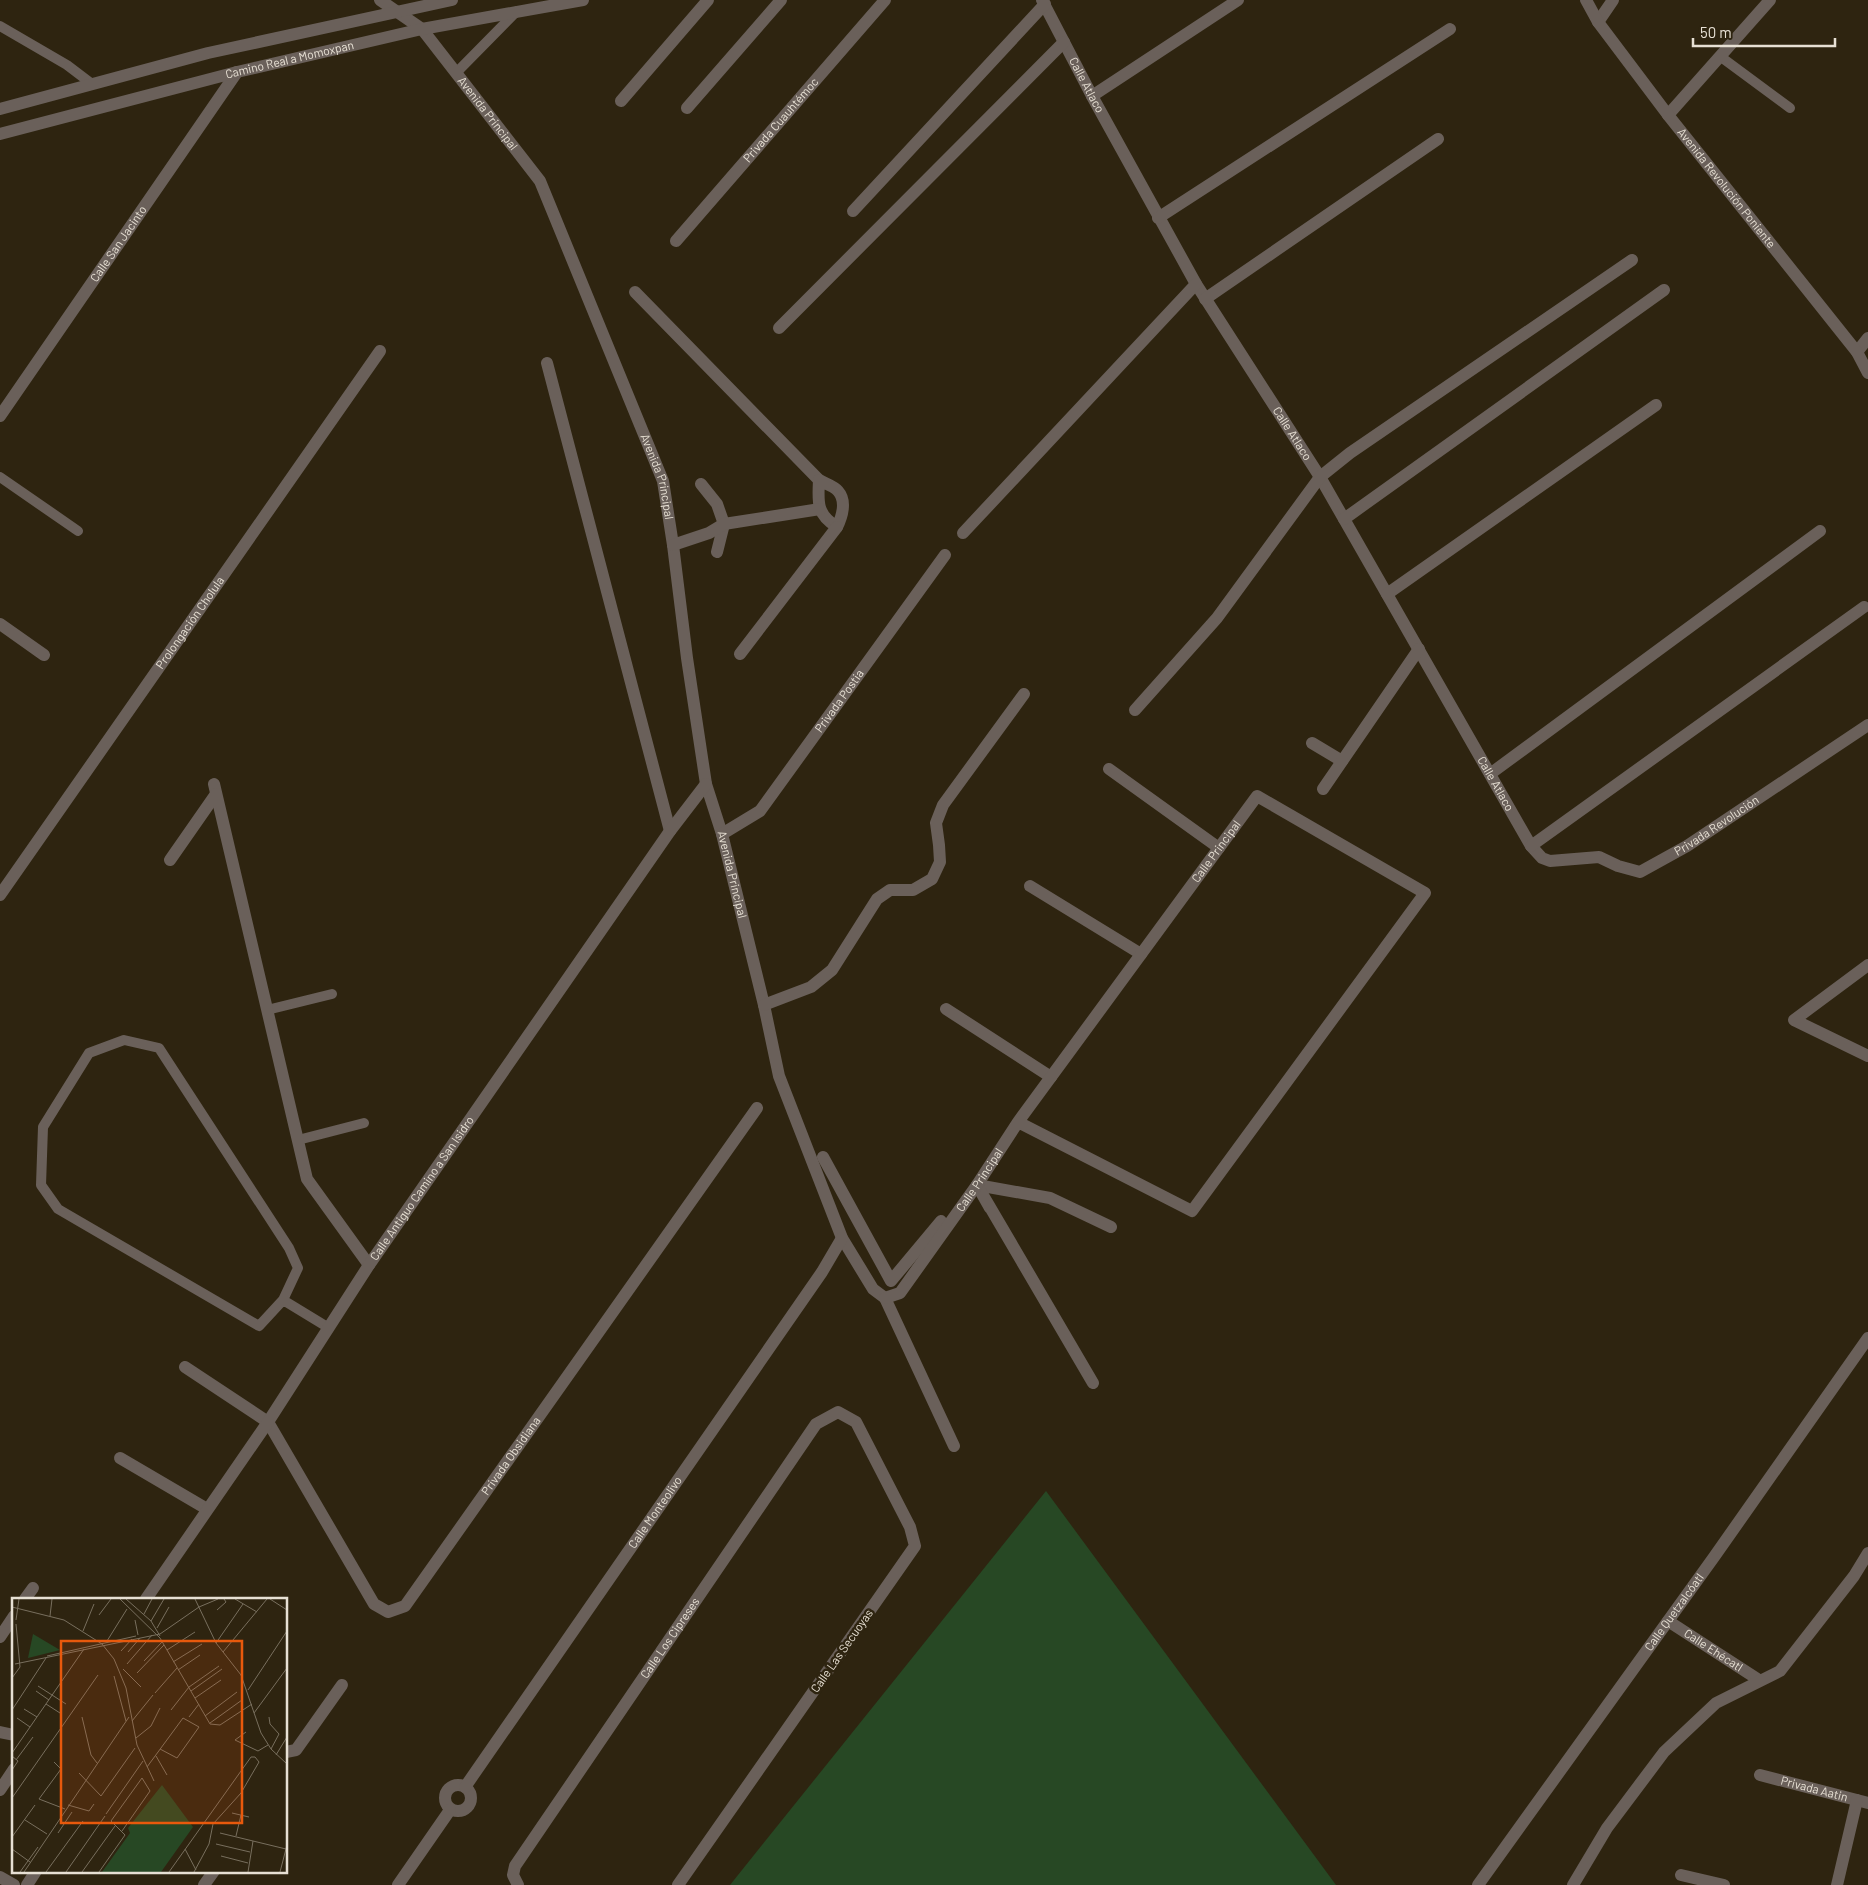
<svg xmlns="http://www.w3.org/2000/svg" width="1868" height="1885" viewBox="0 0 1868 1885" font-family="Barlow,sans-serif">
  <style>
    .green { fill: #274824 }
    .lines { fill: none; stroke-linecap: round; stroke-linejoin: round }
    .service { stroke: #6a605a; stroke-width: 10 }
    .minor { stroke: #6a605a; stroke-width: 12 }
    .tertiary { stroke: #6a605a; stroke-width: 12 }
    .labels { text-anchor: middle; stroke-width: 5; stroke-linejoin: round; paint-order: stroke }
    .street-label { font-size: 12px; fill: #e7e0d4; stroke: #2e2410 }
    .inset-road { fill: none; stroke: #786f5e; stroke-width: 1 }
    .view { fill: #e8590c; fill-opacity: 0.15; stroke: #e8590c; stroke-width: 2.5 }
    .inset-edge { fill: none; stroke: #e7e0d4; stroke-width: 2.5 }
  </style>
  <rect width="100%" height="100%" fill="#2e2410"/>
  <path class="green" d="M1046,1491L1336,1885H730Z"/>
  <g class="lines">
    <path class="service" d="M0,26L67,65L92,84
      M1721,57L1790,108
      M456,73L517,11
      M0,477L78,531
      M267,1010L332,994
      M124,1040L159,1048L289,1248L298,1268L283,1300L259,1326L58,1209L41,1185L43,1127L89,1053Z
      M298,1140L364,1123
      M283,1300L329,1328"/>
    <g class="minor">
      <path id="s1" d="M380,0L422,29L540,181L663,481L673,545L687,658L706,784L722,834L764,1005L779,1076L842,1238L873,1289L885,1298L954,1446"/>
      <path id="s2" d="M1042,0L1092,96L1196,284L1320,477L1531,846L1542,858L1550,861L1599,857L1618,866L1640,872L1687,846L1868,725"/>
      <path d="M1598,22L1613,0"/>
      <path d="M1092,96L1238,0"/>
      <path d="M621,101L708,0"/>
      <path d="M687,108L781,0"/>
      <path d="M1668,115L1770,0"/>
      <path d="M853,211L1045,4"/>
      <path d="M1158,218L1450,29"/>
      <path id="s3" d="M676,241L885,0"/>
      <path d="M635,292L819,480"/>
      <path d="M1205,299L1438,139"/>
      <path d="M779,328L1064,42"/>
      <path d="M1857,352L1868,338"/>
      <path d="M547,363L670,831"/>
      <path id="s4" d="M0,416L237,72"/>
      <path d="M819,480C824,483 834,486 838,491C847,501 842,517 837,527C816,514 818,502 819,480Z"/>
      <path d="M701,484L717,504L724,524L717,552"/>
      <path d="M1344,519L1664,290"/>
      <path d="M963,533L1196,284"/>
      <path d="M673,545L709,533L724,524L820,509"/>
      <path d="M1387,594L1656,405"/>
      <path d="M0,624L44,655"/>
      <path d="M740,654L837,527"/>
      <path d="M1135,710L1217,618L1320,477L1350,453L1632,260"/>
      <path d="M1312,743L1342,761"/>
      <path d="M1109,769L1219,848"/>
      <path d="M1490,774L1820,531"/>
      <path d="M214,784L307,1179L369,1265"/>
      <path d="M1323,789L1419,649"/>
      <path id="s5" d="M722,834L760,811L945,555"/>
      <path d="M1531,846L1864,607"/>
      <path d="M170,860L216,794"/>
      <path d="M1030,886L1141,954"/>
      <path id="s6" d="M0,895L380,351"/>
      <path d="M1868,965L1794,1020L1868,1056"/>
      <path d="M764,1005L811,987L832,970L877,899L890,890H913L932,879L940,862L939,845L936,823L943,805L1024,694"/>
      <path d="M946,1009L1051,1077"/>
      <path d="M823,1157L891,1281L941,1221"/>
      <path d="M977,1185L1050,1198L1111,1227"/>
      <path d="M990,1208L977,1185L1093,1383"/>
      <path id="s7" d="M885,1298L900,1293L977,1185L1018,1122L1257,796L1425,893L1192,1211L1018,1122"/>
      <path id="s8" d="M185,1367L268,1422L374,1604L388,1612L405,1606L757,1108"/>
      <path d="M120,1458L207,1509"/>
      <path d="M25,1599L33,1588"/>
      <path id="s9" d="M146,1599L268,1422L369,1265L670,831L706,784"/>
      <path id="s10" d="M1668,1621L1759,1680"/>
      <path d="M0,1637L14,1616"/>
      <path d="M0,1732L14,1735"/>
      <path d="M286,1752L296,1750L342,1685"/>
      <path id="s11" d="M1760,1775L1868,1803"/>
      <circle cx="458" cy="1798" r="13"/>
      <path id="s12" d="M465,1787L822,1272L842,1238"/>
      <path d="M0,1790L14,1769"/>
      <path d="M1681,1875L1724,1885"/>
      <path d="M0,1877L14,1885"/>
      <path d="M27,1885L36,1871"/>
      <path d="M204,1885L214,1871"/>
      <path d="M398,1885L450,1810"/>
      <path id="s13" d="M518,1885L513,1875L515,1866L816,1424L838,1412L856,1422L910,1527L915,1546L678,1885"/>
      <path id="s14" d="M1478,1885L1714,1557L1868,1338"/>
      <path d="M1573,1885L1607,1828L1664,1752L1716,1703L1780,1671L1854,1576L1868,1553"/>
      <path d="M1837,1885L1857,1800"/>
    </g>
    <g class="tertiary">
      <path id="s15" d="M1586,0L1598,22L1668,115L1857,352L1868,373"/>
      <path d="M0,109L208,53L452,0"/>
      <path id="s16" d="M0,134L237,72L422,29L583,0"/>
    </g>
  </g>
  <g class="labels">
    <g class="street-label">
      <text dy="4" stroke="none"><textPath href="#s16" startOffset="299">Camino Real a Momoxpan</textPath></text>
      <text dy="4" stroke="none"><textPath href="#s2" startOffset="96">Calle Atlaco</textPath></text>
      <text dy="4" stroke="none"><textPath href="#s1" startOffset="158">Avenida Principal</textPath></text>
      <text dy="4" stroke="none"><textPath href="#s3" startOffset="160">Privada Cuauhtémoc</textPath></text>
      <text dy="4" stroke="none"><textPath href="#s15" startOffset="235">Avenida Revolución Poniente</textPath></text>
      <text dy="4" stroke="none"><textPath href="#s4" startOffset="209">Calle San Jacinto</textPath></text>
      <text dy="4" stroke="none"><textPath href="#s2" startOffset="501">Calle Atlaco</textPath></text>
      <text dy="4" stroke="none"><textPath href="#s1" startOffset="562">Avenida Principal</textPath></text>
      <text dy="4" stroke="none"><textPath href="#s6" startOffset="332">Prolongación Cholula</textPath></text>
      <text dy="4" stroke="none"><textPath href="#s5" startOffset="180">Privada Postia</textPath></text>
      <text dy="4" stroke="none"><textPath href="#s2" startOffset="906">Calle Atlaco</textPath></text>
      <text dy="4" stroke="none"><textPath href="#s2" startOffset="1185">Privada Revolución</textPath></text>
      <text dy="4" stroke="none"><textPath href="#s7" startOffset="559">Calle Principal</textPath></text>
      <text dy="4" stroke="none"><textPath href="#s1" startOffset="968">Avenida Principal</textPath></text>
      <text dy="4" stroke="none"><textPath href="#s7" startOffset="154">Calle Principal</textPath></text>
      <text dy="4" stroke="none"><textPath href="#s9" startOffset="495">Calle Antiguo Camino a San Isidro</textPath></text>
      <text dy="4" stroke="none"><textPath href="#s8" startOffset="528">Privada Obsidiana</textPath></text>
      <text dy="4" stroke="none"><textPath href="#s12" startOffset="334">Calle Monteolivo</textPath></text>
      <text dy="4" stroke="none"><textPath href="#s14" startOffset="336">Calle Quetzalcóatl</textPath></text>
      <text dy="4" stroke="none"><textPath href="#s13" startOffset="296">Calle Los Cipreses</textPath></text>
      <text transform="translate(842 1651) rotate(-55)" y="4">Calle Las Secuoyas</text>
      <text dy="4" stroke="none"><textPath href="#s10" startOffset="54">Calle Ehécatl</textPath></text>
      <text dy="4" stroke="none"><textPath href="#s11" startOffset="56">Privada Aatin</textPath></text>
    </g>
  </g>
  <g transform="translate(12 1598)">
    <rect width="275" height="275" fill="#2e2410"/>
    <path d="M21,36L48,52L16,60Z" fill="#274824"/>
    <path d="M150,187L181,229L149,274H90L118,235L116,230Z" fill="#274824"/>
    <path class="inset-road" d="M108,1L148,40L198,126L208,127L240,106M114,1L139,23L148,38M183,1L204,45L229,77L249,135L259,151L275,166M223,1L245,14M258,1L275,12M0,9L52,22L90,46L102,61L114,90L125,147L142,183M205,12L214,4L212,1M132,16L140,1M87,17L99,1M38,18L40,1M4,22L7,1M123,22L126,37M139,23L152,1M145,30L157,9M71,33L82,6M95,43L115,11M204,45L231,6M155,52L183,34M109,53L120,41M116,54L128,40M211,54L255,1M35,58L124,38M132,63L150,44M161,64L190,46M3,66L148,36L187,9L206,1M115,66L140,37M111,71L129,89M166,72L188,57M125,75L152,47M102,78L114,123M0,80L8,69L4,26M26,88L54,106M236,92L275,33M24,93L37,102M179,93L210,71M143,95L165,70M183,100L209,82M34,106L48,115M12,111L25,119M0,112L34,60M159,112L177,89L207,68M242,115L275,70M193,118L225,94M70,119L79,157L85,165M177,119L187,106M257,119L258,126L267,136L259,151M5,120L18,129M120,123L141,97M198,125L230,102M234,134L223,142L246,153L256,147M124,140L139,128L148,110M0,155L72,51M264,157L275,139M0,158L6,163L0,172M144,158L155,177M4,162L21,139M42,164L49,171L27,201L53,211M135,169L171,120L187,129L165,160L148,151M67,175L89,198L123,150M0,200L86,77M56,207L77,213L82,206M220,215L237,219M94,216L131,163M13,222L35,236M46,235L60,214M208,235L274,251M224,238L229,217M0,239L23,207M204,246L238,254M0,251L18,264M173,251L184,272M209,258L236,265M8,274L26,249M12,274L117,119M34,274L71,223M54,274L93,218M70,274L103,228M87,274L113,237L99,223L130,180L138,193L110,233M157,274L239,159H243L247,164L229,195L201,226L197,246L182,274M236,274L241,243M268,274L275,247"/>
    <path class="view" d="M49,43H230V225H49Z"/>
    <rect width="275" height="275" class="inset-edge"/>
  </g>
  <path d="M1693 38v8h142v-8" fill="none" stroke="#e7e0d4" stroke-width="2.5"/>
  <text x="1700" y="38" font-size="15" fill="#e7e0d4" stroke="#2e2410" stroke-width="4" paint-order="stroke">50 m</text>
</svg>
